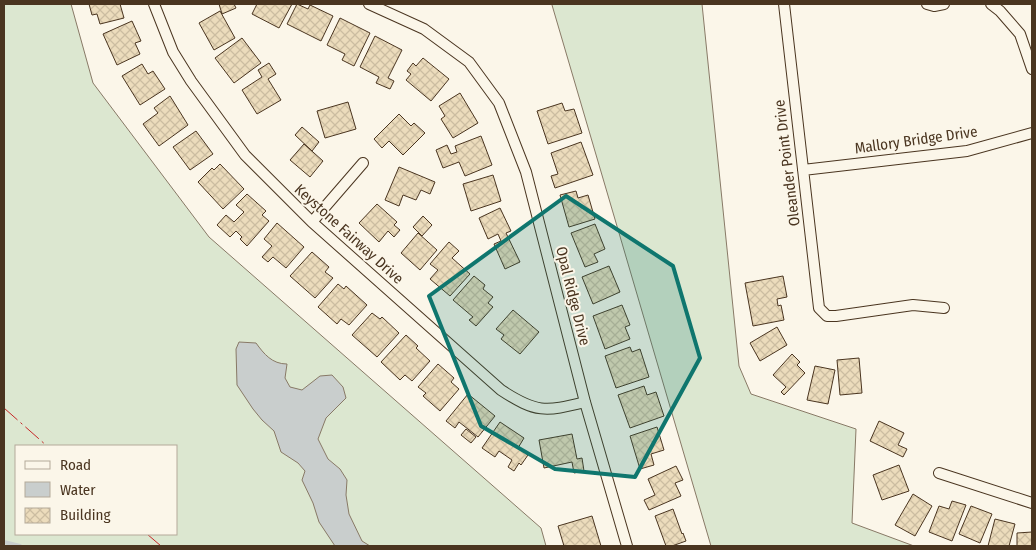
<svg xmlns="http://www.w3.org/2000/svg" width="1036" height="550" viewBox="0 0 1036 550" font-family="'Fira Sans Condensed',sans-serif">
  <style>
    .grass { fill: #dce7d0; stroke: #887966; fill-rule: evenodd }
    .water { fill: #c9cecd; stroke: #887966 }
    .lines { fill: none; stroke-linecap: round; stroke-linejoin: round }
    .stream { stroke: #c9cecd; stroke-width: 4 }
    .building { fill: url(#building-cross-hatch); stroke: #4a3520 }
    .minor-casing { stroke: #4a3520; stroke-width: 12 }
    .minor { stroke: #fbf6e9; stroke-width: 10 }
    .power { stroke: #c62828; stroke-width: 1; stroke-dasharray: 18 4 2.5 4; stroke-linecap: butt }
    .marked { fill: #0f766e; fill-opacity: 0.2; stroke: #0f766e; stroke-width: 4; stroke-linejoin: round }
    .labels { text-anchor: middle; stroke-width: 4; stroke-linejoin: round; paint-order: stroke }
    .street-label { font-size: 15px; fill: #4a3520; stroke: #fbf6e9 }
  </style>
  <defs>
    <pattern id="building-cross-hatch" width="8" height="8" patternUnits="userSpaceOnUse" patternTransform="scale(1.25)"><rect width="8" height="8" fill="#ecdcbc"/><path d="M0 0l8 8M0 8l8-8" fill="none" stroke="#ccbda1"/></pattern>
  </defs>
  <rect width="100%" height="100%" fill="#fbf6e9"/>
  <path class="grass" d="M4,4H71L93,83L209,237L541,528L546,546H4ZM16,446H176V534H16Z
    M551,4H702L739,366L751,394L856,429L852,523L914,546H711L552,5Z"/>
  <path class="water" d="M239,342L256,343C264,354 272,364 287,364L285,378L290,387L302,390L320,376L332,375L343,387L346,398L326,418L318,439L328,459L340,469L347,480L346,495L349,514L362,541L370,546H335L319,522L313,503L302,480L305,471L298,463L281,452L274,431L262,420L253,409L237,385L236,349Z"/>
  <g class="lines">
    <path class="stream" d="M4,542L20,546"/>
  </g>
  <path class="building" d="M89,4H122H120L124,18L100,24L97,14L92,15Z
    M219,4H234L236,8L222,14Z
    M257,4H292L279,28L252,14Z
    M297,4L308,9L310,5L333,16L321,41L287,24Z
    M220,11L235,38L214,50L199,23Z
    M340,18L370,33L354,66L342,60L345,54L327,45Z
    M132,21L141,41L135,43L140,54L117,65L103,34Z
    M375,36L402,50L388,78L394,81L390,89L376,83L379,77L360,67Z
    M242,38L261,63L234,83L215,58Z
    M423,58L449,79L431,101L406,80L411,74L407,71L413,63L416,66Z
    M269,63L276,74L268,79L281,100L257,114L242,90L262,77L258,70Z
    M142,64L148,74L153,71L165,89L140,105L122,76Z
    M460,93L478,123L453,138L441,119L445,116L439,106Z
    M170,96L188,125L159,146L143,124L158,113L154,108Z
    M348,102L356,129L325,138L317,111Z
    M562,103L565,111L574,109L582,133L548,144L537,111Z
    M399,114L411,126L414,123L425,133L403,155L389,141L382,148L374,139Z
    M302,127L319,142L312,151L295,135Z
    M196,131L213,154L190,170L173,147Z
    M481,136L492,165L465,176L459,162L443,168L436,150L447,145L451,154L457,152L455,146Z
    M581,142L593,175L555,188L551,176L558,174L551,153Z
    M304,144L323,161L310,177L290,160Z
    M220,164L244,189L223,209L198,182L212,168L214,170Z
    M399,167L435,182L430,194L421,190L416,200L403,195L399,206L385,200Z
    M493,175L501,201L471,211L463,184Z
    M576,191L578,198L588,195L595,219L569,227L560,195Z
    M247,194L266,211L262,215L269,221L247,246L240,239L242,237L236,231L230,237L217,225L226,215L234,222L244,212L236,205Z
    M377,204L397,222L394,225L400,230L394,237L388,231L379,242L359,223Z
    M500,208L511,231L506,233L520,262L505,269L494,244L501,241L498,234L488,239L479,218Z
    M423,216L432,225L422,236L413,227Z
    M277,223L304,247L286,268L273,257L268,262L262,257L272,246L264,239Z
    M595,224L605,249L594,254L598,262L585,267L571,233Z
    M418,233L437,250L420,270L401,253Z
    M449,242L459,251L452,258L470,274L450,296L430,279L438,270L430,264Z
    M312,252L329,267L325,272L333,278L315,298L290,276Z
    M609,266L620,292L593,304L582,277Z
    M474,276L485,285L483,289L493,297L488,303L493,307L476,326L469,320L473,317L453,300Z
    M783,276L787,297L777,299L778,306L781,305L784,320L753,326L745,283Z
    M338,284L344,289L346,286L367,305L349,325L341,319L337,324L318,307Z
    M622,305L630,325L625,327L630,339L605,349L593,316Z
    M513,310L539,332L520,354L501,339L504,335L496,329Z
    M372,313L380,319L382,317L399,333L377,357L352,335Z
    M777,327L787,345L760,361L750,343Z
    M406,335L418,346L416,348L430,361L412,381L405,375L400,380L381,362Z
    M630,347L632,352L640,349L649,377L616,388L605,356Z
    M792,354L800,362L797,365L805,373L784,395L781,392L786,387L773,375Z
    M859,358L862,393L840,395L837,360Z
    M438,364L454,378L451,382L459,389L440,411L423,396L426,393L418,387Z
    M815,366L835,370L828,404L807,400Z
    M644,386L647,395L656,392L664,416L630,428L618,395Z
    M468,394L495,416L478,437L459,422L455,428L446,421Z
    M879,421L904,433L898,445L907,449L903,457L870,441Z
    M500,422L524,438L518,448L528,455L521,465L519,463L514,471L508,467L512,460L499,451L495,457L482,448Z
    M657,427L664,450L651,454L654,465L640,469L630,436Z
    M466,429L476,437L471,443L461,435Z
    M572,434L577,459L582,458L584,471L574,473L572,462L544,468L539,440Z
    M899,465L909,491L882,500L873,475Z
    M676,466L683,480L675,483L681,496L649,510L644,500L655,495L648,479Z
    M913,494L932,506L915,536L895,525Z
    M952,501L966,505L952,541L929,532L939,506L949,509Z
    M971,506L992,514L980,543L959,534Z
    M673,509L682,534L683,533L686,541L672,546H666L655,516Z
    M592,516L601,546H564L558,526Z
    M995,519L1015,524L1009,546H988Z
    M1032,532V546H1017V533Z"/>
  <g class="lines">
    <defs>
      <path id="minor" d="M154,4L173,52L191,81L245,155L312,222L501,390C536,413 545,412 585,402
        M369,4L424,29L469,62L499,103L526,172L585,402L627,546
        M784,4L819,308L827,316H836L913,305L944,308
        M927,4L934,6L944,4
        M991,4L1000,11L1020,34L1032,69
        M803,170L967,151L1032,133
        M312,222L363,163
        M939,473L1032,503"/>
    </defs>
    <use href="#minor" class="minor-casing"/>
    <use href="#minor" class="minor"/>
    <path class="power" d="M4,408L47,446
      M147,534L161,546"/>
  </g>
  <path class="marked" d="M566,196L673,266L700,358L635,477L555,469L481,426L429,296Z"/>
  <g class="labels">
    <g class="street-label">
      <text transform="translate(916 140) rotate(-8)" y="5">Mallory Bridge Drive</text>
      <text transform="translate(787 163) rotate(-97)" y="5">Oleander Point Drive</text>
      <text transform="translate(349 234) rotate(42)" y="5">Keystone Fairway Drive</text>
      <text transform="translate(573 296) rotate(76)" y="5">Opal Ridge Drive</text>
    </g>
  </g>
  <rect width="1036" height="550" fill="none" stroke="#4a3520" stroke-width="10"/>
  <rect x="15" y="445" width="162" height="90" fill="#fbf6e9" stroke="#b4a999"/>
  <rect x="25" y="461" width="25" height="8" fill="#fbf6e9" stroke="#b4a999"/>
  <text x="60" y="470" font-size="15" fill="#4a3520">Road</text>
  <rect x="25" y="482" width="25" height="15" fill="#c9cecd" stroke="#b4a999"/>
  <text x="60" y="495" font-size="15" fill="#4a3520">Water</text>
  <rect x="25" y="508" width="25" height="15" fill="url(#building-cross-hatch)" stroke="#b4a999"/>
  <text x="60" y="520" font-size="15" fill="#4a3520">Building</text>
</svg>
